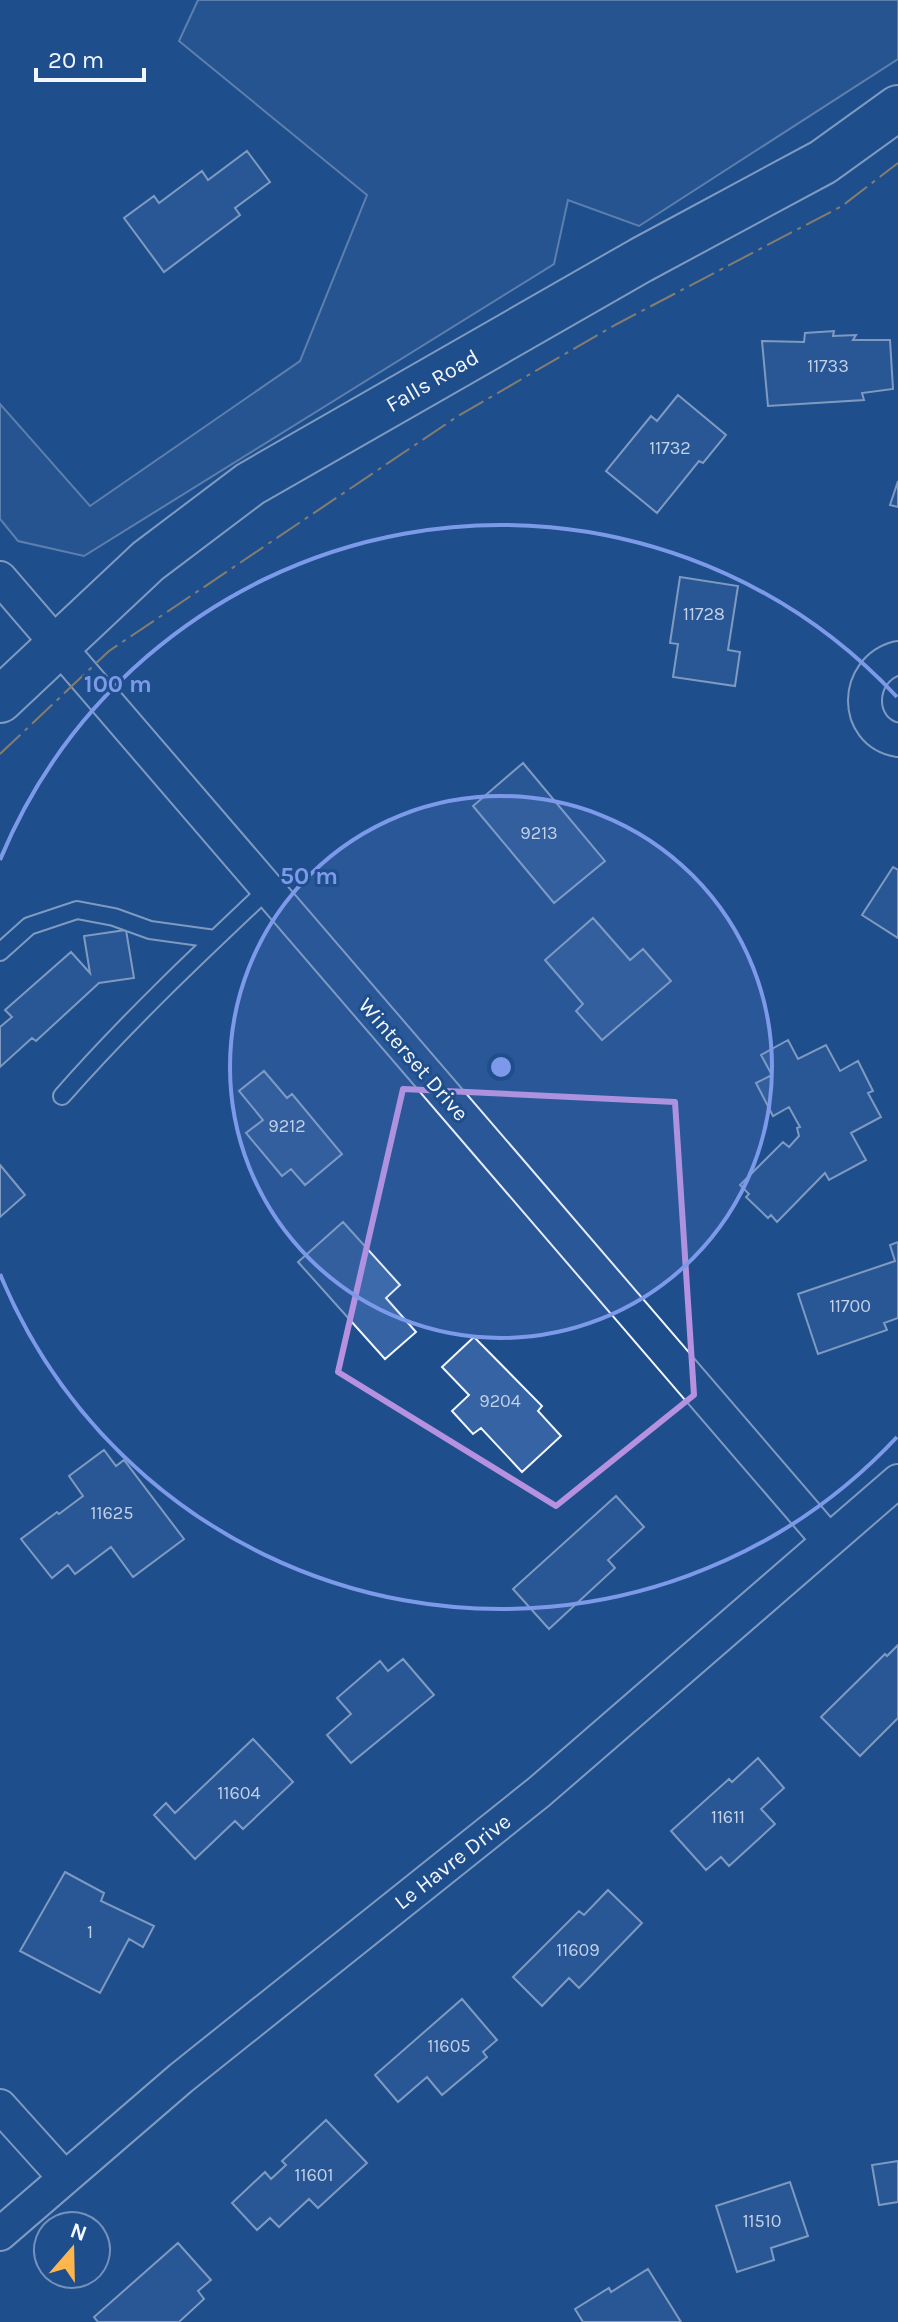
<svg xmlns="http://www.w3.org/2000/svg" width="898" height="2322" viewBox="0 0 898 2322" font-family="Karla,sans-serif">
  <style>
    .green { fill: #305b95; stroke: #a8bbd7; stroke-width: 2 }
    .building { fill: #3563a3; stroke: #f2f6ff; stroke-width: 2 }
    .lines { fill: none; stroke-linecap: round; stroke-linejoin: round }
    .lane-casing { stroke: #f2f6ff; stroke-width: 20 }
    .street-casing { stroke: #f2f6ff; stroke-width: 36 }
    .primary-casing { stroke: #f2f6ff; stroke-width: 48 }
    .lane { stroke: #1f4e8c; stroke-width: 16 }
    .street { stroke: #1f4e8c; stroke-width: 32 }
    .primary { stroke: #1f4e8c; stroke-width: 44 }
    .power { stroke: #ffb74d; stroke-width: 2; stroke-dasharray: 28 6 4 6; stroke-linecap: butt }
    .marked { fill: none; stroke: #b691df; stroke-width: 6; stroke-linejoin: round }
    .ring { fill: none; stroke: #7d9aea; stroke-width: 4 }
    .labels { text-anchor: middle; stroke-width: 6; stroke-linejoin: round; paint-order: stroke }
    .number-label { font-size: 18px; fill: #c3d1e8 }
    .street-label { font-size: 22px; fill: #f2f6ff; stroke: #1f4e8c }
    .centre { fill: #7d9aea; stroke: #1f4e8c; stroke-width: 4 }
    .ring-label { font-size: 24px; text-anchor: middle; font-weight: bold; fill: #7d9aea; stroke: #1f4e8c; stroke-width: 6; stroke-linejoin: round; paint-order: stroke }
  </style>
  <rect width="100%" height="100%" fill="#1f4e8c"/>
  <path class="green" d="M198,0H898V59L639,226L568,200L554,264L84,556L18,541L0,519V404L90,506L300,361L367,195L179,41Z"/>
  <path class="building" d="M247,151L270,182L235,208L240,215L164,272L124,218L154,196L159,203L202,171L208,180Z
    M834,331L833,336L856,335L853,340H890L893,389L862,393L864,400L768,406L762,341L804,342L805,333Z
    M678,395L726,435L703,463L699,461L657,513L606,471L651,416L657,421Z
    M898,481V507L890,505Z
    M680,577L738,586L728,650L740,652L735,686L673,677L678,644L670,643Z
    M523,763L605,861L554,903L473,806Z
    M893,867L898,870V938L862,915Z
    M593,918L630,960L643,949L671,981L602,1040L576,1011L583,1004L545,960Z
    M126,930L134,978L99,983L36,1041L32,1038L0,1067V1027L12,1017L5,1010L71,952L90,973L84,936Z
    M788,1040L798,1059L826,1045L840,1071L858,1061L873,1091L868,1093L881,1117L851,1133L866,1160L829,1180L825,1173L777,1222L771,1215L768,1218L746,1197L749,1194L740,1185L783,1142L789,1147L799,1136L797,1128L800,1127L789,1107L773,1116L756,1083L772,1075L761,1055Z
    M264,1071L287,1098L292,1094L342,1154L305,1185L291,1169L282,1176L246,1133L263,1120L239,1091Z
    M0,1165L25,1195L0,1217Z
    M343,1222L400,1285L386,1298L416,1332L385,1359L298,1262Z
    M898,1242V1318L884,1323L887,1330L818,1354L798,1294L895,1261L890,1245Z
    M474,1337L542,1406L538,1411L561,1436L522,1472L481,1428L473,1434L452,1411L469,1395L442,1367Z
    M104,1450L116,1466L124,1460L184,1539L133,1577L111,1547L75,1574L68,1565L52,1578L21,1539L57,1512L59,1514L83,1496L69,1476Z
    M616,1496L644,1527L608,1560L615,1568L549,1629L513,1589Z
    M898,1645V1718L860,1756L821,1717L885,1654L887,1656Z
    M403,1659L434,1695L351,1763L327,1735L351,1714L337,1698L380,1661L388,1671Z
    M253,1739L293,1782L243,1829L235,1821L195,1859L154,1815L166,1803L175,1813Z
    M758,1758L784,1788L761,1809L775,1824L729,1866L721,1857L706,1870L671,1831L729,1779L732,1782Z
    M65,1872L104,1893L101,1901L154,1926L143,1947L129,1939L100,1993L20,1951Z
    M608,1890L642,1923L579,1988L569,1978L542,2006L513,1977L579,1911L584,1915Z
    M462,1999L497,2040L483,2052L487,2057L442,2095L427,2077L398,2102L375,2075Z
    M326,2120L367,2163L318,2208L309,2199L279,2227L270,2218L257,2230L232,2203L265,2172L271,2179L286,2165L282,2161Z
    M898,2161V2202L879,2205L872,2165Z
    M790,2182L808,2236L771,2248L774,2260L737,2272L716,2206Z
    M178,2243L211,2280L198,2291L204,2299L179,2322H98L94,2317Z
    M648,2269L681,2322H583L575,2309L609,2288L611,2292Z"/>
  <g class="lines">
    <defs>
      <path id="lane" d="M0,952L29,926L77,910L114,917L150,930L215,939
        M62,1096C126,1023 197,956 268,889"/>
      <path id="street" d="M0,578L828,1540
        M898,658C855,669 853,732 898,740
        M0,2106L65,2178
        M0,2234L181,2078L539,1792L898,1481"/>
      <path id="primary" d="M0,700L148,561L250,484L641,260L823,162L898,108"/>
    </defs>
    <use href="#lane" class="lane-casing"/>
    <use href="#street" class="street-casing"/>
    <use href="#primary" class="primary-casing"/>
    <use href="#lane" class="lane"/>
    <use href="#street" class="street"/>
    <use href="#primary" class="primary"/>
    <path class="power" d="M0,754L109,651L458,416L615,325L842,206L898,163"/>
  </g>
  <path d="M0 0H898V2322H0ZM403,1089L675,1102L694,1395L556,1506L338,1372Z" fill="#1f4e8c" fill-opacity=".55" fill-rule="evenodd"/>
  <path class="marked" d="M403,1089L675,1102L694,1395L556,1506L338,1372Z"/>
  <circle cx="501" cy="1067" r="271" fill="#7d9aea" fill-opacity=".12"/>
  <g class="ring">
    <circle cx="501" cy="1067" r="271"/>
    <path d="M897 1437A542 542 0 0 1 0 1274M0 860A542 542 0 0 1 897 697"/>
  </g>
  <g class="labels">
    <g class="number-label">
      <text x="828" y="372">11733</text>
      <text x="670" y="454">11732</text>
      <text x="704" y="620">11728</text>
      <text x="539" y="839">9213</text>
      <text x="287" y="1132">9212</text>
      <text x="850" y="1312">11700</text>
      <text x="500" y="1407">9204</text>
      <text x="112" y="1519">11625</text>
      <text x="239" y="1799">11604</text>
      <text x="728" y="1823">11611</text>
      <text x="90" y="1938">1</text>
      <text x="578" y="1956">11609</text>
      <text x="449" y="2052">11605</text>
      <text x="314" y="2181">11601</text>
      <text x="762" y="2227">11510</text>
    </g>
    <g class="street-label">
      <text transform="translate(432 380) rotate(-30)" y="8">Falls Road</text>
      <text transform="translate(414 1059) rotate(49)" y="8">Winterset Drive</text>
      <text transform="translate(452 1861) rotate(-38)" y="8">Le Havre Drive</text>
    </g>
  </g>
  <circle cx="501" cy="1067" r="12" class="centre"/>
  <g class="ring-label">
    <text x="118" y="692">100 m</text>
    <text x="309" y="884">50 m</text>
  </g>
  <g transform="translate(72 2250) rotate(20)"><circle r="38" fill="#1f4e8c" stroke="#7391ba" stroke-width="2"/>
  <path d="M0-6L14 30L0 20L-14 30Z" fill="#ffb74d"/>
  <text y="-12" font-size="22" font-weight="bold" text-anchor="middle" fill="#f2f6ff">N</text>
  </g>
  <path d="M36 68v12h108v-12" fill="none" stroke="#f2f6ff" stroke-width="4"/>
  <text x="48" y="68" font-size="24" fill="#f2f6ff" stroke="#1f4e8c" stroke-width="6" paint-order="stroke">20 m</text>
</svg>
